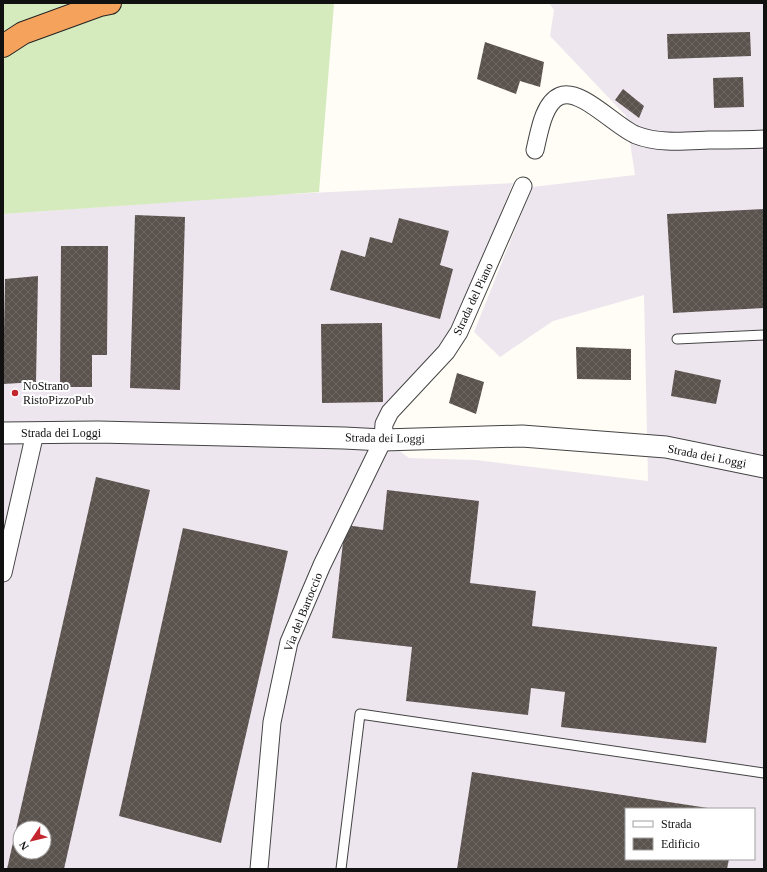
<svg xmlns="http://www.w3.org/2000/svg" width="767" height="872" viewBox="0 0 767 872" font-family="'Times New Roman',serif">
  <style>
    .industrial { fill: #eee6ef; fill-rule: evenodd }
    .grass { fill: #d5ebbd }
    .building { fill: url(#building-cross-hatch); fill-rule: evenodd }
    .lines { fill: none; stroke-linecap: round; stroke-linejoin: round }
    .service-casing { stroke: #444; stroke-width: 11 }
    .minor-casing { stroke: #444; stroke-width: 19 }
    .tertiary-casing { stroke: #444; stroke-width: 23 }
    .motorway-casing { stroke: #222; stroke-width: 24 }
    .service { stroke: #fff; stroke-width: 9 }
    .minor { stroke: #fff; stroke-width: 17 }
    .tertiary { stroke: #fff; stroke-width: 21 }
    .motorway { stroke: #f5a25d; stroke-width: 22 }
    .poi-dot { fill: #c4262e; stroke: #fff; stroke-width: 1.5 }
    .labels { text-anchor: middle; stroke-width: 4; stroke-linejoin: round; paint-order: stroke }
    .street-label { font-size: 12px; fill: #111; stroke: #fff }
    .poi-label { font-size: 12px; fill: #111; stroke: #fff; text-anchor: start }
  </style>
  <defs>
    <pattern id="building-cross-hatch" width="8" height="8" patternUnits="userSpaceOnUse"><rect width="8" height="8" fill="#5a524d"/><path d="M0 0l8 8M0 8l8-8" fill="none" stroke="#6d6662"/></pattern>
  </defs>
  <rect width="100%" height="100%" fill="#fffdf5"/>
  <path class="industrial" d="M549,3H764V869H3V214L251,196L513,183L454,329L375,432L409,458L476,460L648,481L644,295L553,321L500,357L474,332L532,187L635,175L626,116L550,36L554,10ZM626,809H754V859H626ZM20,828H44V852H20Z"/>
  <path class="grass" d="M3,3H335L334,4L319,192L3,214Z"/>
  <path class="building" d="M750,32L751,56L668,59L667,34Z
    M485,42L544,62L540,87L520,81L516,94L477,79Z
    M743,77L744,107L714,108L713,78Z
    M623,89L644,106L639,118L615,100Z
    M764,209V308L673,313L667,214Z
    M135,215L185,217L180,390L130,388Z
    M399,218L449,231L440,265L453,269L440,319L330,290L341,250L365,257L370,237L392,243Z
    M61,246H108L107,355H92V387H60Z
    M38,276L36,382L3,384L5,279Z
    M382,323L383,402L322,403L321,324Z
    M576,347L631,349V380L577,379Z
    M675,370L721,380L716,404L671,396Z
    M457,373L484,382L476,414L449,403Z
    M96,477L150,490L64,869H7ZM20,828H44V852H20Z
    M387,490L479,501L470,583L536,591L532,626L717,647L706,743L561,727L565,692L531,688L528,715L406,701L412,647L332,638L345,525L383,530Z
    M183,528L288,551L221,843L119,816Z
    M472,772L708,808L626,809V859H729L727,869H457Z"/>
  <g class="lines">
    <defs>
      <path id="service" d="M677,339L764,335
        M341,869L360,714L764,773"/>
      <path id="minor" d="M535,150C539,134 543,103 560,96C580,87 616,127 636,135C659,144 685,141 709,140C727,140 746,140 764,139
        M3,573L35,433
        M259,869L272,722L289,642L322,565L383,440L384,424L390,412L446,352L459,332L523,186"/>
      <path id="tertiary" d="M3,433L98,432L344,438L383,440L522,436L666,447L764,467"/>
      <path id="motorway" d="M3,46L23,33L100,5L110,3"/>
    </defs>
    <use href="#service" class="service-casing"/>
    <use href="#minor" class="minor-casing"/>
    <use href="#tertiary" class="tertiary-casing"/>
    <use href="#motorway" class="motorway-casing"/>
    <use href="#service" class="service"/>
    <use href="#minor" class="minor"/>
    <use href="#tertiary" class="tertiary"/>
    <use href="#motorway" class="motorway"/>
  </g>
  <circle class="poi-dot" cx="15" cy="393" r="4"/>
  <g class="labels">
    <g class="street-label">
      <text transform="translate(473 299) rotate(-65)" y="4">Strada del Piano</text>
      <text x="61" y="437">Strada dei Loggi</text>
      <text transform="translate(385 438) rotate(1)" y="4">Strada dei Loggi</text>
      <text transform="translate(707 456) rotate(11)" y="4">Strada dei Loggi</text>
      <text transform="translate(303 612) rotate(-68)" y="4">Via del Bartoccio</text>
    </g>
    <g class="poi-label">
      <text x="23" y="390">NoStrano<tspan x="23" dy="14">RistoPizzoPub</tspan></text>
    </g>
  </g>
  <rect width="767" height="872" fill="none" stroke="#111111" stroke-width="8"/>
  <rect x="625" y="808" width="130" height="52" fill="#ffffff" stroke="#a0a0a0"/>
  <rect x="633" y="821" width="20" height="6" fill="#ffffff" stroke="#a0a0a0"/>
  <text x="661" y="828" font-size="12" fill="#111111">Strada</text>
  <rect x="633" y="838" width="20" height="12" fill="url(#building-cross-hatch)" stroke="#a0a0a0"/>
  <text x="661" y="848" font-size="12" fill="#111111">Edificio</text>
  <g transform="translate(32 840) rotate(235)"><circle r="19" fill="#ffffff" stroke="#a0a0a0"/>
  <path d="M0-3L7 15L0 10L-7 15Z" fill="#c4262e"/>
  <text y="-6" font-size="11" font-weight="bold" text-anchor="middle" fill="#111111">N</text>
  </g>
</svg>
